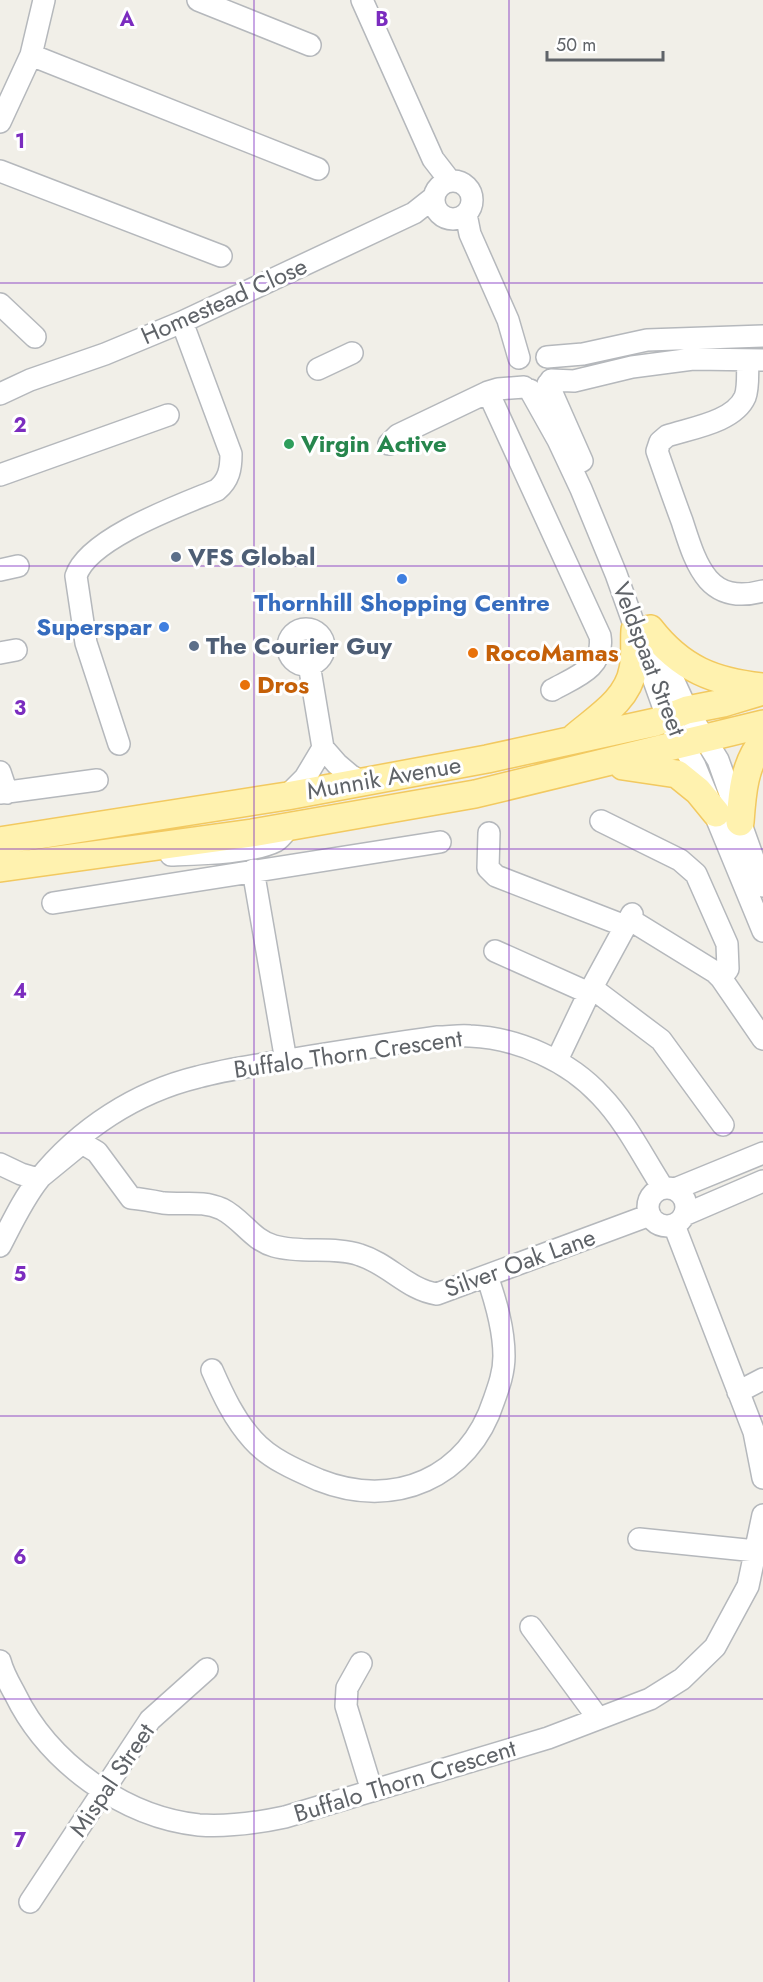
<svg xmlns="http://www.w3.org/2000/svg" width="763" height="1982" viewBox="0 0 763 1982" font-family="Jost,sans-serif">
  <style>
    .lines { fill: none; stroke-linecap: round; stroke-linejoin: round }
    .minor-casing { stroke: #b5b8bc; stroke-width: 24 }
    .major-casing { stroke: #f2c960; stroke-width: 30 }
    .minor { stroke: #fff; stroke-width: 21 }
    .major { stroke: #fff2af; stroke-width: 27 }
    .grid { fill: none; stroke: #7b2cbf; stroke-width: 1.5; stroke-opacity: 0.55 }
    .leisure-dot { fill: #2e9e5b; stroke: #fff; stroke-width: 2 }
    .service-dot { fill: #5c6f8a; stroke: #fff; stroke-width: 2 }
    .shop-dot { fill: #3f7fe0; stroke: #fff; stroke-width: 2 }
    .food-dot { fill: #e8710a; stroke: #fff; stroke-width: 2 }
    .labels { text-anchor: middle; stroke-width: 6; stroke-linejoin: round; paint-order: stroke }
    .street-label { font-size: 24px; fill: #5f6368; stroke: #fff }
    .leisure-label { font-size: 24px; font-weight: bold; fill: #27864d; stroke: #fff; text-anchor: start }
    .service-label { font-size: 24px; font-weight: bold; fill: #4e5e75; stroke: #fff; text-anchor: start }
    .shop-label { font-size: 24px; font-weight: bold; fill: #366cbe; stroke: #fff }
    .food-label { font-size: 24px; font-weight: bold; fill: #c56008; stroke: #fff; text-anchor: start }
    .grid-label { font-size: 20px; text-anchor: middle; font-weight: bold; fill: #7b2cbf; stroke: #fff; stroke-width: 6; stroke-linejoin: round; paint-order: stroke }
  </style>
  <rect width="100%" height="100%" fill="#f1efe8"/>
  <g class="lines">
    <defs>
      <path id="minor" d="M198,0L310,45
        M362,0L433,159L450,181
        M31,55L318,169
        M0,122L31,55L44,0
        M0,171L221,256
        M434 200a19 19 0 1 1 38 0a19 19 0 1 1-38 0Z
        M466,214L470,234L508,320L519,358
        M0,304L35,337
        M547,357L583,354L647,340L763,336
        M748,360C747,371 749,387 745,397C734,422 691,428 667,436L660,442L657,451C665,474 673,497 682,521C696,564 707,606 763,591
        M318,369L352,353
        M551,380L574,381L632,367L693,359L763,360
        M548,384L582,461
        M530,390L558,440L581,489L616,574L667,717L695,766L763,931
        M488,392L600,636C605,668 575,677 552,690
        M0,394L30,380L105,354L182,322L414,213L433,198
        M389,444L398,435L488,392L498,389L524,387
        M0,475L168,415
        M0,570L18,566
        M288 647a18 18 0 1 1 36 0a18 18 0 1 1-36 0Z
        M655,640L687,710L718,760L763,886
        M0,653L16,650
        M309,664L323,748L337,764L350,775L362,782
        M119,744L86,643L76,576C88,538 181,505 217,490C229,480 231,469 231,454L182,322
        M0,772L7,793
        M0,793L97,780
        M287,796L305,778L323,748
        M601,821L680,860L696,874L727,944L728,969L721,978
        M489,833L488,868L496,876L625,926
        M171,855C198,854 253,853 276,841C281,838 285,832 289,827
        M253,870L286,1061
        M53,903L440,842
        M629,919L715,972L721,978L763,1039
        M495,951L589,993
        M592,988L661,1040L723,1125
        M557,1060L589,993L632,914
        M0,1164L21,1174L38,1179L82,1143L97,1152L131,1198C142,1199 153,1201 163,1203C184,1205 202,1200 222,1209C242,1219 252,1240 274,1246C302,1254 334,1246 360,1255C389,1264 408,1290 437,1294L650,1215
        M648 1207a19 19 0 1 1 38 0a19 19 0 1 1-38 0Z
        M675,1189L763,1153
        M684,1215L763,1181
        M674,1225L754,1432L763,1478
        M0,1246C12,1223 23,1199 39,1179C79,1129 136,1092 198,1077C228,1069 258,1065 288,1060C338,1052 388,1044 438,1037C448,1037 459,1035 470,1036C518,1038 569,1061 601,1096C626,1122 643,1157 663,1188
        M212,1370C223,1395 234,1419 253,1440C270,1459 296,1470 319,1480C394,1510 469,1478 494,1400C499,1386 504,1372 504,1356C504,1329 496,1302 487,1276
        M738,1392L763,1379
        M639,1539L756,1551
        M531,1627L598,1718
        M0,1661C3,1673 9,1683 15,1694C48,1762 123,1817 199,1825C228,1827 257,1823 285,1817L548,1738L650,1699L682,1679L715,1647L748,1586L763,1515
        M361,1663L347,1688L346,1706L372,1791
        M30,1902L150,1720L207,1669"/>
      <path id="major" d="M650,629C681,669 714,682 763,687
        M575,737C597,718 628,700 633,669C636,656 634,643 635,630
        M623,766L677,774L698,791L716,813
        M740,822C742,794 744,764 763,741
        M0,841L287,796L487,759L656,722L687,710L723,703L763,691
        M0,868L252,833L475,794L763,724"/>
    </defs>
    <use href="#minor" class="minor-casing"/>
    <use href="#major" class="major-casing"/>
    <use href="#minor" class="minor"/>
    <use href="#major" class="major"/>
  </g>
  <path class="grid" d="M254,0V1982M509,0V1982M0,283H763M0,566H763M0,849H763M0,1133H763M0,1416H763M0,1699H763"/>
  <circle class="leisure-dot" cx="289" cy="444" r="6"/>
  <g class="service-dot">
    <circle cx="176" cy="557" r="6"/>
    <circle cx="194" cy="646" r="6"/>
  </g>
  <g class="shop-dot">
    <circle cx="402" cy="579" r="6"/>
    <circle cx="164" cy="627" r="6"/>
  </g>
  <g class="food-dot">
    <circle cx="473" cy="653" r="6"/>
    <circle cx="245" cy="685" r="6"/>
  </g>
  <g class="labels">
    <g class="street-label">
      <text transform="translate(224 301) rotate(-24)" y="8">Homestead Close</text>
      <text transform="translate(649 659) rotate(69)" y="8">Veldspaat Street</text>
      <text transform="translate(384 778) rotate(-10)" y="8">Munnik Avenue</text>
      <text transform="translate(348 1054) rotate(-8)" y="8">Buffalo Thorn Crescent</text>
      <text transform="translate(520 1263) rotate(-20)" y="8">Silver Oak Lane</text>
      <text transform="translate(112 1780) rotate(-56)" y="8">Mispal Street</text>
      <text transform="translate(405 1781) rotate(-17)" y="8">Buffalo Thorn Crescent</text>
    </g>
    <g class="leisure-label">
      <text x="301" y="452">Virgin Active</text>
    </g>
    <g class="service-label">
      <text x="188" y="565">VFS Global</text>
      <text x="206" y="654">The Courier Guy</text>
    </g>
    <g class="shop-label">
      <text x="402" y="611">Thornhill Shopping Centre</text>
      <text x="152" y="635" text-anchor="end">Superspar</text>
    </g>
    <g class="food-label">
      <text x="485" y="661">RocoMamas</text>
      <text x="257" y="693">Dros</text>
    </g>
  </g>
  <g class="grid-label">
    <text x="127" y="26">A</text>
    <text x="382" y="26">B</text>
    <text x="20" y="148">1</text>
    <text x="20" y="432">2</text>
    <text x="20" y="715">3</text>
    <text x="20" y="998">4</text>
    <text x="20" y="1281">5</text>
    <text x="20" y="1564">6</text>
    <text x="20" y="1847">7</text>
  </g>
  <path d="M547 51v9h116v-9" fill="none" stroke="#5f6368" stroke-width="3"/>
  <text x="556" y="51" font-size="18" fill="#5f6368" stroke="#ffffff" stroke-width="4.5" paint-order="stroke">50 m</text>
</svg>
